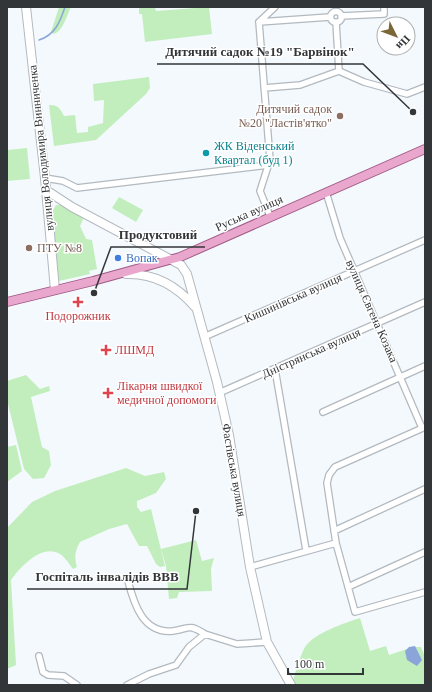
<svg xmlns="http://www.w3.org/2000/svg" width="432" height="692" viewBox="0 0 432 692" font-family="'Times New Roman',serif">
  <style>
    .green { fill: #c1eebc }
    .water { fill: #8ba5da }
    .lines { fill: none; stroke-linecap: round; stroke-linejoin: round }
    .stream { stroke: #8ba5da; stroke-width: 1.5 }
    .street-casing { stroke: #b2b9bf; stroke-width: 8 }
    .secondary-casing { stroke: #b2b9bf; stroke-width: 10 }
    .primary-casing { stroke: #a05a85; stroke-width: 10 }
    .street { stroke: #fff; stroke-width: 5.5 }
    .secondary { stroke: #fff; stroke-width: 8 }
    .primary { stroke: #e9a7ce; stroke-width: 8 }
    .education-dot { fill: #8d6e63; stroke: #fff; stroke-width: 1.5 }
    .culture-dot { fill: #0f9aa8; stroke: #fff; stroke-width: 1.5 }
    .shop-dot { fill: #3f7fe0; stroke: #fff; stroke-width: 1.5 }
    .health-dot { fill: #e0444e; stroke: #fff; stroke-width: 1.5 }
    .labels { text-anchor: middle; stroke-width: 3; stroke-linejoin: round; paint-order: stroke }
    .education-label { font-size: 12px; fill: #785e54; stroke: #fff; text-anchor: end }
    .culture-label { font-size: 12px; fill: #0d838f; stroke: #fff; text-anchor: start }
    .street-label { font-size: 12px; fill: #333638; stroke: #fff }
    .shop-label { font-size: 12px; fill: #366cbe; stroke: #fff; text-anchor: start }
    .health-label { font-size: 12px; fill: #be3a42; stroke: #fff; text-anchor: start }
    .leader { fill: none; stroke: #333638; stroke-width: 1.5 }
    .callout-dot { fill: #333638; stroke: #fff; stroke-width: 1.5 }
    .callout-label { font-size: 13px; text-anchor: middle; font-weight: bold; fill: #333638; stroke: #fff; stroke-width: 3; stroke-linejoin: round; paint-order: stroke }
  </style>
  <rect width="100%" height="100%" fill="#f4f9fe"/>
  <path class="green" d="M59,7H71C67,15 63,31 54,34L51,32Z
    M139,7H155L156,11L209,7L212,34L145,42L142,14H139Z
    M149,77L150,88L146,94L96,140L54,146L49,105C58,105 60,108 64,116L75,115L77,133L88,132V127L103,123L104,100L94,101L93,84Z
    M27,148L30,179L7,181V150Z
    M119,197L143,210L136,222L112,208Z
    M56,205H60L84,217L80,226L86,239L92,240L97,269L89,271L90,274L59,281L52,212Z
    M26,375L40,389L49,386L50,391L31,397L42,447L49,451L51,465L44,478L33,479L24,469L7,400V381Z
    M16,445L22,471L7,482V447Z
    M126,468L145,476L164,472L166,479L156,493L137,501V507L141,512L151,509L165,566L160,567L156,564L147,546H139L127,524L109,529L80,542C75,551 74,557 77,567L73,569C69,564 65,557 60,554C42,543 20,567 11,580L16,665L7,669V528L32,502L55,491Z
    M196,540L202,561L214,558L211,569L212,591L179,592L177,598L169,599L166,566L161,549Z
    M360,618L370,651L386,646L389,655L413,647H421L425,657V685H291C296,673 299,658 305,647C314,633 345,623 360,618Z"/>
  <path class="water" d="M415,646L422,660L417,666L407,660L405,651L409,647Z"/>
  <g class="lines">
    <path class="stream" d="M39,40C55,35 60,22 65,7"/>
    <defs>
      <path id="street" d="M330.5 17a5.5 5.5 0 1 1 11 0a5.5 5.5 0 1 1-11 0Z
        M341,16L384,14V7
        M259,22L270,160L260,191L270,216
        M259,22L330,17
        M259,22L275,7
        M336,22L339,71L364,82L407,94L425,87
        M264,88L300,85L339,71
        M45,178L63,181L77,188L268,165
        M326,192L340,238L422,428
        M204,337L425,240
        M275,369L306,550
        M219,393L425,302
        M323,412L425,366
        M425,427L335,467L329,475L327,483L336,543L355,612L425,592
        M334,531L425,489
        M250,567L336,543
        M128,581C134,604 143,634 173,631C190,629 187,623 205,634
        M348,587L425,552
        M39,656L43,672L48,675L64,676L77,685
        M127,685L149,674L176,665L189,647L205,634L237,644L267,642"/>
      <path id="secondary" d="M26,7L45,178L55,290
        M46,190L72,207L181,265L187,274L217,382L229,435L250,567L267,642L291,685
        M126,274C154,273 177,286 195,307"/>
      <path id="primary" d="M7,302L93,281L180,257L425,149"/>
    </defs>
    <use href="#street" class="street-casing"/>
    <use href="#secondary" class="secondary-casing"/>
    <use href="#primary" class="primary-casing"/>
    <use href="#street" class="street"/>
    <use href="#secondary" class="secondary"/>
    <use href="#primary" class="primary"/>
  </g>
  <g class="education-dot">
    <circle cx="340" cy="116" r="4"/>
    <circle cx="29" cy="248" r="4"/>
  </g>
  <circle class="culture-dot" cx="206" cy="153" r="4"/>
  <circle class="shop-dot" cx="118" cy="258" r="4"/>
  <g class="health-dot">
    <path d="M76 296h4v4h4v4h-4v4h-4v-4h-4v-4h4z"/>
    <path d="M104 344h4v4h4v4h-4v4h-4v-4h-4v-4h4z"/>
    <path d="M106 387h4v4h4v4h-4v4h-4v-4h-4v-4h4z"/>
  </g>
  <g class="labels">
    <g class="education-label">
      <text x="332" y="113">Дитячий садок<tspan x="332" dy="14">№20 "Ластів'ятко"</tspan></text>
      <text x="37" y="252" text-anchor="start">ПТУ №8</text>
    </g>
    <g class="culture-label">
      <text x="214" y="150">ЖК Віденський<tspan x="214" dy="14">Квартал (буд 1)</tspan></text>
    </g>
    <g class="street-label">
      <text transform="translate(41 148) rotate(-96)" y="4">вулиця Володимира Винниченка</text>
      <text transform="translate(249 213) rotate(-24)" y="4">Руська вулиця</text>
      <text transform="translate(293 298) rotate(-24)" y="4">Кишинівська вулиця</text>
      <text transform="translate(372 311) rotate(66)" y="4">вулиця Євгена Козака</text>
      <text transform="translate(311 353) rotate(-24)" y="4">Дністрянська вулиця</text>
      <text transform="translate(234 470) rotate(80)" y="4">Фастівська вулиця</text>
    </g>
    <g class="shop-label">
      <text x="126" y="262">Вопак</text>
    </g>
    <g class="health-label">
      <text x="78" y="320" text-anchor="middle">Подорожник</text>
      <text x="115" y="354">ЛШМД</text>
      <text x="117" y="390">Лікарня швидкої<tspan x="117" dy="14">медичної допомоги</tspan></text>
    </g>
  </g>
  <path class="leader" d="M413 112L363 64H157M94 293L111 247H205M196 511L187 589H27"/>
  <g class="callout-dot">
    <circle cx="413" cy="112" r="4"/>
    <circle cx="94" cy="293" r="4"/>
    <circle cx="196" cy="511" r="4"/>
  </g>
  <g class="callout-label">
    <text x="260" y="56">Дитячий садок №19 "Барвінок"</text>
    <text x="158" y="239">Продуктовий</text>
    <text x="107" y="581">Госпіталь інвалідів ВВВ</text>
  </g>
  <rect width="432" height="692" fill="none" stroke="#333638" stroke-width="16"/>
  <g transform="translate(396 36) rotate(132)"><circle r="19" fill="#ffffff" stroke="#adafaf"/>
  <path d="M0-3L7 15L0 10L-7 15Z" fill="#7b6736"/>
  <text y="-6" font-size="11" font-weight="bold" text-anchor="middle" fill="#333638">Пн</text>
  </g>
  <path d="M288 668v6h75v-6" fill="none" stroke="#333638" stroke-width="2"/>
  <text x="294" y="668" font-size="12" fill="#333638" stroke="#ffffff" stroke-width="3" paint-order="stroke">100 m</text>
</svg>
